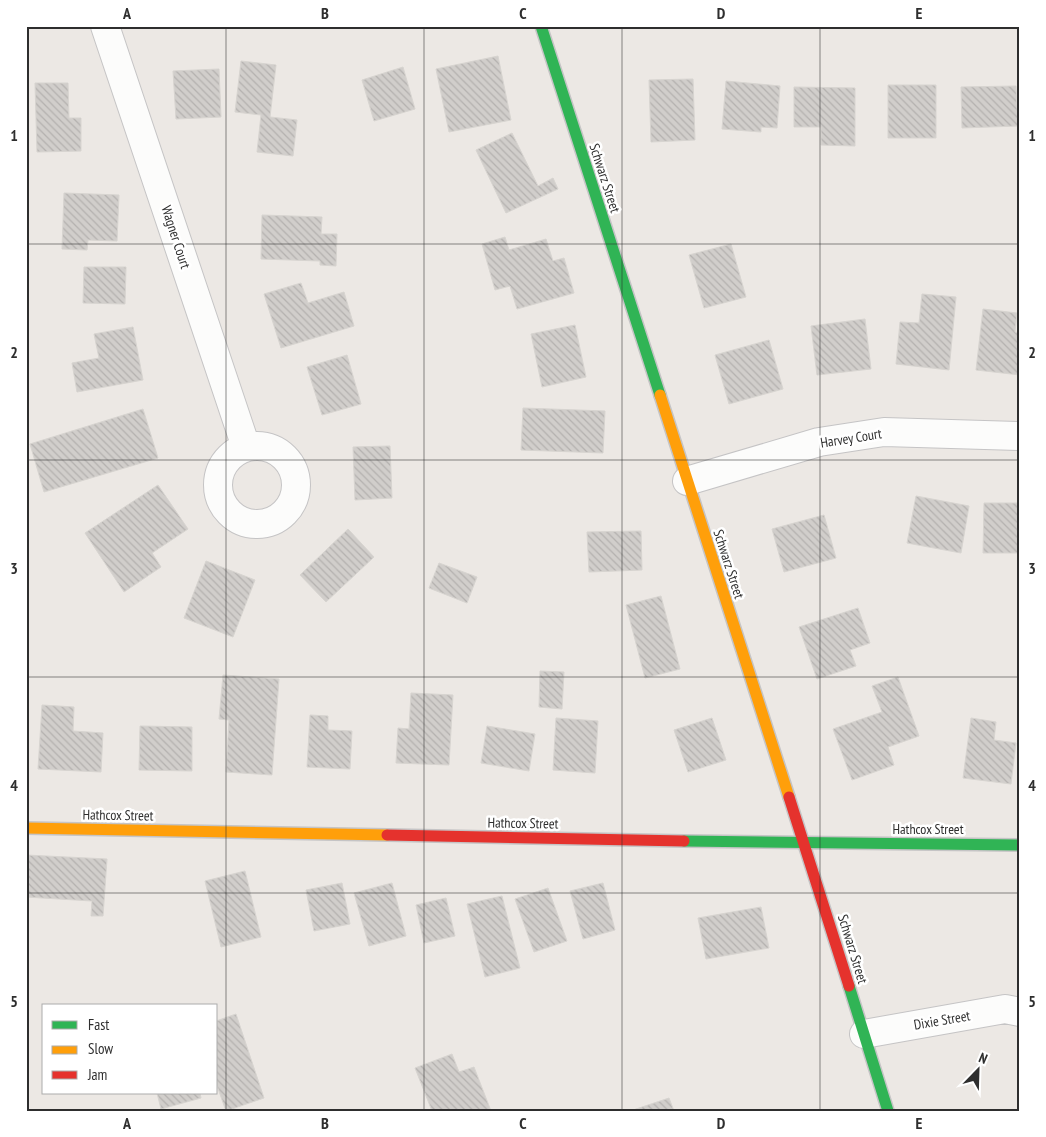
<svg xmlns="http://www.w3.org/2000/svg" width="1046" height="1137" viewBox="0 0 1046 1137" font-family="'PT Sans Narrow',sans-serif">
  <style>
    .building { fill: url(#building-back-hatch); stroke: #d7d4d0 }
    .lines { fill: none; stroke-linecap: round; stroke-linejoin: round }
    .street-casing { stroke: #c5c4c5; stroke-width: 30 }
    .fast-casing { stroke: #c5c4c5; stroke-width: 14 }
    .slow-casing { stroke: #c5c4c5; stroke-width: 14 }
    .jam-casing { stroke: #c5c4c5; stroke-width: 14 }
    .street { stroke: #fcfcfb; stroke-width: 28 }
    .fast { stroke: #30b455; stroke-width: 11 }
    .slow { stroke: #ff9f0a; stroke-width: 11 }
    .jam { stroke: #e5322d; stroke-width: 11 }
    .grid { fill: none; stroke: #2e2e2e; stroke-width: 1; stroke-opacity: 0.55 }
    .labels { text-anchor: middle; stroke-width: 5; stroke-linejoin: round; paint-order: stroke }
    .street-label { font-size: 14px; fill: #2e2e2e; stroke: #fff }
    .neatline { fill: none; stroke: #2e2e2e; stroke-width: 2 }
    .grid-label { font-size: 16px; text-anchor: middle; font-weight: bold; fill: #2e2e2e }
  </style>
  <defs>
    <pattern id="building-back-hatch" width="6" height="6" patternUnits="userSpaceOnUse" patternTransform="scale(1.25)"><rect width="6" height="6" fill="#d1cecb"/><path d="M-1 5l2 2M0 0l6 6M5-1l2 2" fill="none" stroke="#b4b1af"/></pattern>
  </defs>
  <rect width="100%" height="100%" fill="#ece8e4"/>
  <path class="building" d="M498,56L511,120L449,132L436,69Z
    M241,61L276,65L270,117L297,120L293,156L257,152L261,115L235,112Z
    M403,67L415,109L374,121L362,80Z
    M219,69L221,117L176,119L173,71Z
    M693,79L695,140L651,142L649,80Z
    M726,81L780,86L777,128L761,127V132L722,129Z
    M35,83H68L69,118H81V151L37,152Z
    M888,85H936V138H888Z
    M1016,86L1018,126L962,128L961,87Z
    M794,87L855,88V146L821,145V127H794Z
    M512,133L538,186L553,178L558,189L506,213L476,150Z
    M64,193L119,195L117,241L88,240L87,250L62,249Z
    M262,215L322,217L321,234H337L336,266L320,265V261L261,259Z
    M505,237L509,250L546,239L553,261L564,258L574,293L517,309L510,286L495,290L482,244Z
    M731,244L746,297L704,308L689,255Z
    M84,267H126L125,304L83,303Z
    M301,283L308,303L344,292L354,326L281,348L264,294Z
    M922,294L956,297L949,370L896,364L900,322L919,323Z
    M983,309L1017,313L1015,332L1020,333V375L976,370Z
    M865,319L871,369L817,375L811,326Z
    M575,325L586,377L542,387L531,334Z
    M133,327L143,380L77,392L72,363L99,358L94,334Z
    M769,340L783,389L729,404L715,355Z
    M347,355L361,404L322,415L307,367Z
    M523,408L605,411L603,453L521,450Z
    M143,409L158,458L44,492L30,444Z
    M390,446L392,498L355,500L353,447Z
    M158,485L188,529L152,553L161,567L124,592L85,533Z
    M916,496L969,506L961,553L907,543Z
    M984,503H1020V553H983Z
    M824,515L836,558L784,572L772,529Z
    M348,529L374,557L326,602L300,575Z
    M641,531L642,570L589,572L587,532Z
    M206,561L255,580L233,637L184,618Z
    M439,563L477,577L467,603L429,588Z
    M661,596L680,669L645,678L626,605Z
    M858,608L870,643L850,650L856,666L817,679L799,627Z
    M540,671L564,672L562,709L539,707Z
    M223,675L279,679L272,775L226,772L229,720L219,719Z
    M898,677L919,736L888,747L894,765L852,780L833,729L882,712L872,686Z
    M411,693L453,695L449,765L396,763L398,728L409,729Z
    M42,705L74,707L73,731L103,733L101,772L38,769Z
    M310,715L328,716V730L352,731L350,769L307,767Z
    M556,718L598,721L595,773L553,770Z
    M712,718L726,760L688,772L674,730Z
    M971,718L996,722L994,740L1016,743L1011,784L963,778Z
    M140,726L192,727V771L139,770Z
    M487,726L535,734L529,771L481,763Z
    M26,855L107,859L103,916H91L92,901L26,897Z
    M245,871L261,937L221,947L205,881Z
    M342,883L350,924L314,931L306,890Z
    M392,883L406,936L369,946L354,893Z
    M603,883L615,930L583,939L570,891Z
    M548,888L567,941L534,952L515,899Z
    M502,896L520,968L485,977L467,904Z
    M446,898L455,936L424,943L416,905Z
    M761,907L769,948L706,959L698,918Z
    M236,1014L264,1098L226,1111L216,1083V1021Z
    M452,1054L459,1072L474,1067L491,1111H432L415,1068Z
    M157,1093H200L201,1098L161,1109Z
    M669,1098L674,1111L633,1110Z"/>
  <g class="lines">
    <defs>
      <path id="street" d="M105,26L246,447
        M218 485a39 39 0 1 1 78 0a39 39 0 1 1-78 0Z
        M687,481L819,442L884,432L1020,436
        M864,1034L1005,1009L1020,1012"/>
      <path id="fast" d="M541,26L660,395
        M684,841L1020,845
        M849,986L888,1111"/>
      <path id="slow" d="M660,395L789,797
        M26,828L387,835"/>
      <path id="jam" d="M789,797L849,986
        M387,835L684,841"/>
    </defs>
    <use href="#street" class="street-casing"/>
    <use href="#fast" class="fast-casing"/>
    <use href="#slow" class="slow-casing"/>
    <use href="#jam" class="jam-casing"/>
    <use href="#street" class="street"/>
    <use href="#fast" class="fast"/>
    <use href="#slow" class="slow"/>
    <use href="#jam" class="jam"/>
  </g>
  <path class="grid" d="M226,26V1111M424,26V1111M622,26V1111M820,26V1111M26,244H1020M26,460H1020M26,677H1020M26,893H1020"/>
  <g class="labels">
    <g class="street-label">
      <text transform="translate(605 178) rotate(72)" y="5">Schwarz Street</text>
      <text transform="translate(176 237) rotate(72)" y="5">Wagner Court</text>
      <text transform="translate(851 438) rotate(-9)" y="5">Harvey Court</text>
      <text transform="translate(729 564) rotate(72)" y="5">Schwarz Street</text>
      <text transform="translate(118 815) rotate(1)" y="5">Hathcox Street</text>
      <text transform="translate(523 823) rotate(1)" y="5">Hathcox Street</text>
      <text x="928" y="834">Hathcox Street</text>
      <text transform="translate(853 949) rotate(73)" y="5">Schwarz Street</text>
      <text transform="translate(942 1020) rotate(-10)" y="5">Dixie Street</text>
    </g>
  </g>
  <rect width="1046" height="1137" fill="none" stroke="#ffffff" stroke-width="55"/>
  <rect x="42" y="1004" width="175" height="90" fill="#ffffff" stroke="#ababab"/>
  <rect x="52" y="1021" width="25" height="8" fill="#30b455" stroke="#ababab"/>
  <text x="88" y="1030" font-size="15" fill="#2e2e2e">Fast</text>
  <rect x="52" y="1046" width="25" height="8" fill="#ff9f0a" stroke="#ababab"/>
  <text x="88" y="1054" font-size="15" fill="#2e2e2e">Slow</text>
  <rect x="52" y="1071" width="25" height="8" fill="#e5322d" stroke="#ababab"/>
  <text x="88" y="1080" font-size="15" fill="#2e2e2e">Jam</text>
  <g transform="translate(978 1070) rotate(23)" stroke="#ffffff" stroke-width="4" paint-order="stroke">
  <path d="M0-4L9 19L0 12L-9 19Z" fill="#2e2e2e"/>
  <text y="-8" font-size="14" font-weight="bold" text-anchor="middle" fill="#2e2e2e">N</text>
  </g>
  <rect x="28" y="28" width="990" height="1082" class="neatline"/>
  <g class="grid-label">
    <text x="127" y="19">A</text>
    <text x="325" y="19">B</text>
    <text x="523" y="19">C</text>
    <text x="721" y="19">D</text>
    <text x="919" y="19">E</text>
    <text x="14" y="141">1</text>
    <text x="1032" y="141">1</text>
    <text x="14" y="358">2</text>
    <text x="1032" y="358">2</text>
    <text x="14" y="574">3</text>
    <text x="1032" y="574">3</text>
    <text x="14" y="791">4</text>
    <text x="1032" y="791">4</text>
    <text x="14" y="1007">5</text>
    <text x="1032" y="1007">5</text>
    <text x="127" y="1129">A</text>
    <text x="325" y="1129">B</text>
    <text x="523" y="1129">C</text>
    <text x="721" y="1129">D</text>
    <text x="919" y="1129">E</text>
  </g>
</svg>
